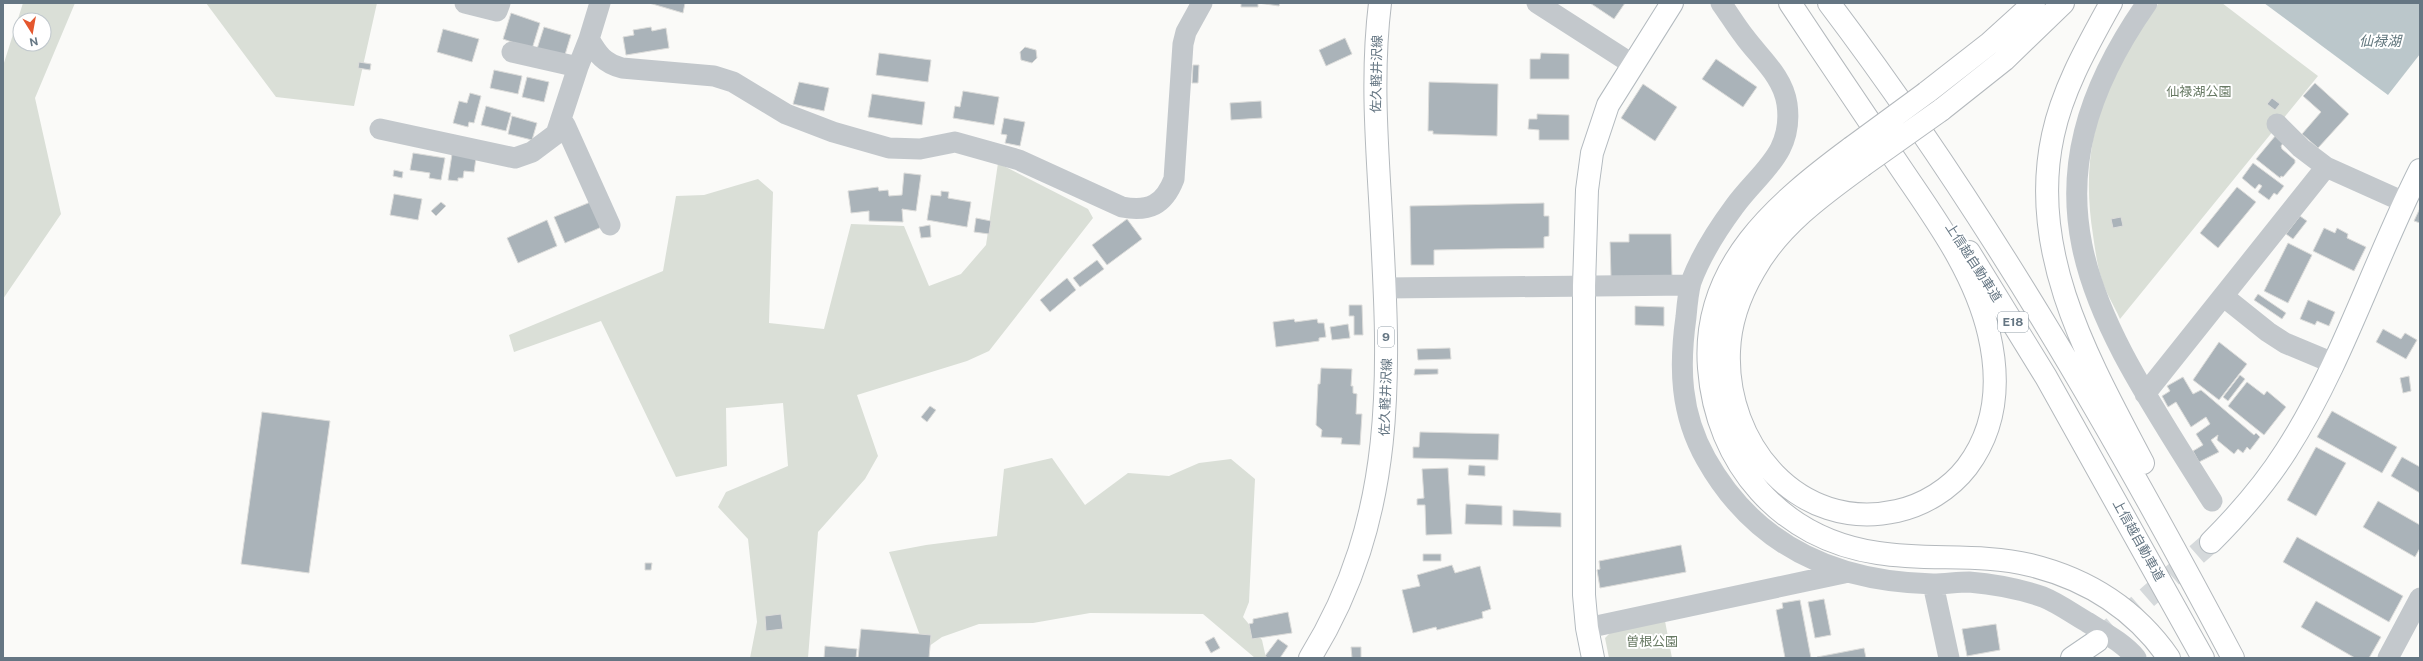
<svg xmlns="http://www.w3.org/2000/svg" width="2423" height="661" viewBox="0 0 2423 661" font-family="'Public Sans','Noto Sans JP',sans-serif">
  <style>
    .green { fill: #dadfd7; fill-rule: evenodd }
    .water { fill: #bbc7cb }
    .building { fill: #aab3b9; stroke: #dcdcda }
    .lines { fill: none; stroke-linecap: round; stroke-linejoin: round }
    .secondary-tunnel { stroke: #d5d9db; stroke-width: 22; stroke-dasharray: 22 11; stroke-linecap: butt }
    .secondary-casing { stroke: #b3babf; stroke-width: 24 }
    .primary-casing { stroke: #b5babe; stroke-width: 24 }
    .highway-casing { stroke: #b4b9bd; stroke-width: 24 }
    .street { stroke: #c3c8cc; stroke-width: 21 }
    .secondary { stroke: #fff; stroke-width: 22 }
    .primary { stroke: #fff; stroke-width: 22 }
    .highway { stroke: #fff; stroke-width: 22 }
    .highway-bridge-casing { stroke: #b4b9bd; stroke-width: 24; stroke-linecap: butt }
    .highway-bridge { stroke: #fff; stroke-width: 22 }
    .labels { text-anchor: middle; stroke-width: 4; stroke-linejoin: round; paint-order: stroke }
    .shield { fill: #fff; stroke: #939fa8; stroke-width: 1 }
    .shield-label { font-size: 12px; font-weight: bold; fill: #657683 }
    .street-label { font-size: 13px; fill: #657683; stroke: #fff }
    .park-label { font-size: 13px; fill: #687a64; stroke: #fff }
    .water-label { font-size: 14px; font-style: italic; fill: #60757c; stroke: #fff }
  </style>
  <rect width="100%" height="100%" fill="#fafaf8"/>
  <path class="green" d="M23,3H75L35,98L61,214L3,299V66ZM20,20H44V44H20Z
    M206,3H377L354,106L276,97Z
    M2159,3H2222L2318,76L2120,319C2114,305 2105,292 2101,277C2097,264 2095,249 2093,235C2078,142 2105,77 2159,3Z
    M998,163L1088,209L1093,218L989,351L967,361L857,395L878,456L865,479L818,532L808,658H750L757,622L748,539L718,507L726,492L788,466L783,403L726,408L727,466L676,477L601,321L514,352L509,335L663,271L676,196L704,195L758,179L773,192L769,323L824,329L851,224L904,226L929,286L961,274L986,245Z
    M1052,458L1085,505L1128,473L1169,476L1199,463L1231,459L1255,479L1249,602L1243,617L1262,640L1266,658H1255L1203,614L1090,613L1033,623L979,624L942,637L925,649L889,552L926,545L997,536L1004,469Z
    M1665,621L1672,658H1609L1605,638L1610,633Z"/>
  <path class="water" d="M2264,3H2420V54L2388,95Z"/>
  <path class="building" d="M649,3H685L683,13Z
    M1241,3H1280L1279,6L1258,3V7H1241Z
    M1590,3H1625L1614,19Z
    M511,13L540,23L532,49L503,39Z
    M544,27L571,35L564,58L537,49Z
    M651,27L652,31L666,28L669,48L626,55L623,37L634,35L633,30Z
    M443,29L479,39L472,62L437,52Z
    M1345,38L1352,54L1326,66L1319,50Z
    M1025,47L1036,50L1037,58L1032,63L1021,60L1020,52Z
    M879,53L931,60L928,82L876,75Z
    M1541,53L1569,54V79H1530V59H1540Z
    M1716,59L1757,87L1743,107L1702,79Z
    M359,62L371,64L370,70L358,68Z
    M1193,65H1199L1198,83H1192Z
    M494,70L522,76L518,94L490,88Z
    M527,77L549,82L544,102L522,97Z
    M799,82L829,88L824,111L793,104Z
    M1429,82L1498,84L1497,136L1433,134V131H1428Z
    M2315,83L2349,114L2318,148L2302,134L2321,112L2303,96Z
    M1643,84L1677,107L1655,141L1621,118Z
    M963,91L999,97L994,125L953,118L955,106L960,107Z
    M470,93L481,96L474,123L469,122L468,127L453,123L459,101L467,103Z
    M872,94L925,102L922,125L868,117Z
    M2272,98L2280,104L2275,110L2267,104Z
    M1261,101L1262,118L1231,120L1230,103Z
    M486,106L511,113L506,131L481,125Z
    M1537,114L1569,115V140H1539V130L1528,129L1529,119H1537Z
    M512,116L537,123L532,140L508,134Z
    M1004,118L1025,122L1020,146L1005,143L1007,135L1001,134Z
    M2276,135L2284,142L2281,146L2282,149L2295,160V163L2283,177L2281,176L2280,178L2256,159Z
    M413,153L445,158L441,180L429,178L430,173L410,170Z
    M452,154L476,158L474,172L464,171L463,178H458V181L448,180Z
    M2253,163L2284,186L2277,195L2274,193L2269,200L2258,192L2262,186L2259,184L2255,189L2242,178Z
    M394,170L403,172L402,178L393,176Z
    M904,173L921,175L916,211L902,209L903,222L869,221V211L851,213L848,191L878,187L879,191L888,190L889,196L902,195Z
    M2237,187L2256,202L2218,248L2200,233Z
    M941,191L949,192L948,198L971,202L967,227L927,220L931,195L941,196Z
    M394,194L422,199L418,220L390,215Z
    M593,201L604,226L565,243L554,217Z
    M441,202L446,206L436,216L431,211Z
    M1544,203V216H1549V236L1544,237V248L1434,250V265H1411L1410,206Z
    M2420,208V223L2414,221Z
    M2300,216L2307,221L2293,239L2286,234Z
    M2121,217L2123,226L2113,228L2111,219Z
    M976,218L991,221L989,234L974,232Z
    M1127,219L1142,239L1107,265L1092,245Z
    M547,220L557,246L518,263L507,238Z
    M930,225L931,237L921,238L919,227Z
    M2324,228L2335,233L2337,228L2348,234L2347,238L2366,247L2354,271L2313,251Z
    M1629,234H1671L1672,276L1611,277L1610,242H1629Z
    M2288,243L2312,255L2288,303L2264,291Z
    M1097,260L1104,269L1080,287L1073,278Z
    M1067,278L1076,290L1050,312L1040,300Z
    M2258,294L2286,313L2282,319L2254,300Z
    M2308,300L2335,312L2329,326L2317,321L2315,325L2300,319Z
    M1349,305H1362L1363,335H1354V316H1349Z
    M1635,306L1664,307V326L1635,325Z
    M1294,319L1295,322L1317,319L1318,323H1324L1326,337L1319,338V341L1276,347L1273,322Z
    M1348,324L1350,338L1332,340L1330,327Z
    M2383,329L2401,339L2405,333L2417,340L2406,359L2376,342Z
    M2219,342L2247,364L2219,400L2193,380Z
    M1450,348L1451,359L1418,360L1417,349Z
    M1321,368L1352,369L1351,386H1353V393L1357,394L1356,414H1362L1360,445L1341,444L1342,438L1321,437L1322,430L1316,425L1318,384H1320Z
    M1415,369H1438V374L1414,375Z
    M2240,375L2245,379L2228,401L2223,397Z
    M2409,376L2411,391L2403,393L2400,378Z
    M2183,377L2193,394L2201,390L2254,435L2256,433L2260,437L2250,450L2247,447L2243,453L2238,449L2234,454L2217,440L2218,435L2211,440L2219,452L2199,462L2193,451L2203,445L2196,434L2210,424L2206,417L2191,427L2176,402L2168,407L2162,396L2170,391L2167,386Z
    M2247,382L2264,395L2267,391L2286,407L2264,435L2228,406Z
    M930,406L936,410L927,422L921,417Z
    M2332,411L2397,447L2382,473L2317,437Z
    M262,412L330,421L309,573L241,564Z
    M1420,432L1499,434L1498,460L1413,458V447H1419Z
    M2316,447L2346,463L2316,516L2287,500Z
    M2402,457L2420,467V493L2391,476Z
    M1469,465L1485,466V476L1468,475Z
    M1448,468L1452,534L1426,535L1425,505H1417V499L1424,498L1422,469Z
    M2378,501L2420,525V548L2415,557L2363,527Z
    M1466,504L1502,506V525L1465,524Z
    M1513,510L1561,513V527L1513,526Z
    M2297,537L2403,596L2389,622L2283,562Z
    M1681,545L1686,572L1600,588L1597,570L1600,569L1599,561Z
    M1423,554H1441V561H1423Z
    M645,563H652L651,570H645Z
    M1452,565L1455,573L1480,566L1491,609L1482,612L1483,618L1437,630L1436,627L1413,633L1402,590L1420,586L1417,575Z
    M1824,599L1831,635L1815,638L1808,602Z
    M1800,600L1811,658H1785L1776,610L1783,608L1782,603Z
    M2316,601L2381,637L2369,658H2355L2301,627Z
    M1288,612L1292,633L1252,639L1249,624L1253,623V619Z
    M781,614L783,629L766,631L765,616Z
    M1996,624L2000,650L1967,656L1962,629Z
    M861,629L931,635L929,658H858Z
    M1657,636L1658,643L1650,645L1649,638Z
    M1214,637L1220,648L1211,653L1205,642Z
    M1278,639L1288,646L1280,658H1268L1265,656Z
    M825,646L857,649L856,658H824Z
    M1351,647H1361V658H1352Z
    M1864,648L1866,658H1817V657Z"/>
  <g class="lines">
    <path class="secondary-tunnel" d="M2097,641L2211,542"/>
    <defs>
      <path id="secondary" d="M2211,542C2239,514 2265,484 2286,451C2342,364 2373,263 2420,170
        M1593,658L1587,628L1584,595V286L1587,190L1592,153L1608,105L1672,3
        M2072,658L2097,641"/>
      <path id="primary" d="M1310,658C1401,511 1389,363 1380,198C1376,132 1372,68 1380,3"/>
      <path id="highway" d="M1790,3C1825,56 1861,109 1896,161C1932,215 1974,269 1989,334C2000,381 1997,427 1967,467C1950,489 1924,505 1897,511C1798,533 1725,444 1729,351C1730,322 1740,295 1754,271C1778,227 1822,195 1862,166
        M1829,3C1984,208 2113,431 2233,658
        M2111,3C2088,45 2063,88 2053,135C2027,254 2090,362 2143,463
        M1926,93L1990,43L2034,3
        M1941,110L2004,60L2063,3
        M1851,148C1777,203 1701,266 1709,368C1716,464 1781,539 1878,553C1928,561 1981,553 2030,565C2087,579 2135,609 2169,658
        M1969,252L2046,377L2203,658"/>
    </defs>
    <use href="#secondary" class="secondary-casing"/>
    <use href="#primary" class="primary-casing"/>
    <use href="#highway" class="highway-casing"/>
    <path class="street" d="M465,3L497,11L500,3
      M600,3L589,39C598,55 604,63 622,68L714,76L733,82L786,114L833,132L889,148L920,149L955,142L1019,160L1122,207C1149,212 1164,205 1174,179L1183,44L1186,32L1202,3
      M1537,3L1632,64
      M1721,3C1729,14 1736,26 1744,36C1760,58 1783,76 1787,104C1794,154 1759,172 1734,207C1717,230 1701,255 1691,282C1688,293 1687,305 1686,317C1679,367 1680,413 1706,459C1755,546 1836,582 1933,584C1945,584 1957,582 1969,582C1993,584 2020,589 2043,597C2058,603 2073,614 2087,622C2103,632 2124,643 2136,658
      M2147,3C2007,203 2101,323 2212,501
      M512,52L578,67
      M560,122L565,125L610,225
      M2277,124L2301,148L2326,167
      M380,129L515,158L532,152L556,134L578,67L589,39
      M1385,288L1690,285
      M2223,296L2268,332L2285,343L2333,363
      M2145,394L2326,167L2404,202
      M1933,584L1949,658
      M1587,628L1844,573
      M2388,658L2420,598"/>
    <use href="#secondary" class="secondary"/>
    <use href="#primary" class="primary"/>
    <use href="#highway" class="highway"/>
    <defs>
      <path id="highway-bridge" d="M1851,148L1926,93
        M1862,166L1941,110"/>
    </defs>
    <use href="#highway-bridge" class="highway-bridge-casing"/>
    <use href="#highway-bridge" class="highway-bridge"/>
  </g>
  <g class="labels">
    <g class="shield">
      <rect x="1998" y="312" width="30" height="20" rx="3"/>
      <rect x="1378" y="327" width="16" height="20" rx="3"/>
    </g>
    <g class="shield-label">
      <text x="2013" y="326">E18</text>
      <text x="1386" y="341">9</text>
    </g>
    <g class="street-label">
      <text transform="translate(1376 74) rotate(-89)" y="5">佐久軽井沢線</text>
      <text transform="translate(1974 262) rotate(57)" y="5">上信越自動車道</text>
      <text transform="translate(1385 397) rotate(-88)" y="5">佐久軽井沢線</text>
      <text transform="translate(2139 540) rotate(61)" y="5">上信越自動車道</text>
    </g>
    <g class="park-label">
      <text x="2199" y="96">仙禄湖公園</text>
      <text x="1652" y="646">曽根公園</text>
    </g>
    <g class="water-label">
      <text x="2380" y="46">仙禄湖</text>
    </g>
  </g>
  <rect width="2423" height="661" fill="none" stroke="#657683" stroke-width="8"/>
  <g transform="translate(32 32) rotate(169)"><circle r="19" fill="#ffffff" stroke="#c1c8cd"/>
  <path d="M0-3L7 15L0 10L-7 15Z" fill="#e4572e"/>
  <text y="-6" font-size="11" font-weight="bold" text-anchor="middle" fill="#657683">N</text>
  </g>
</svg>
